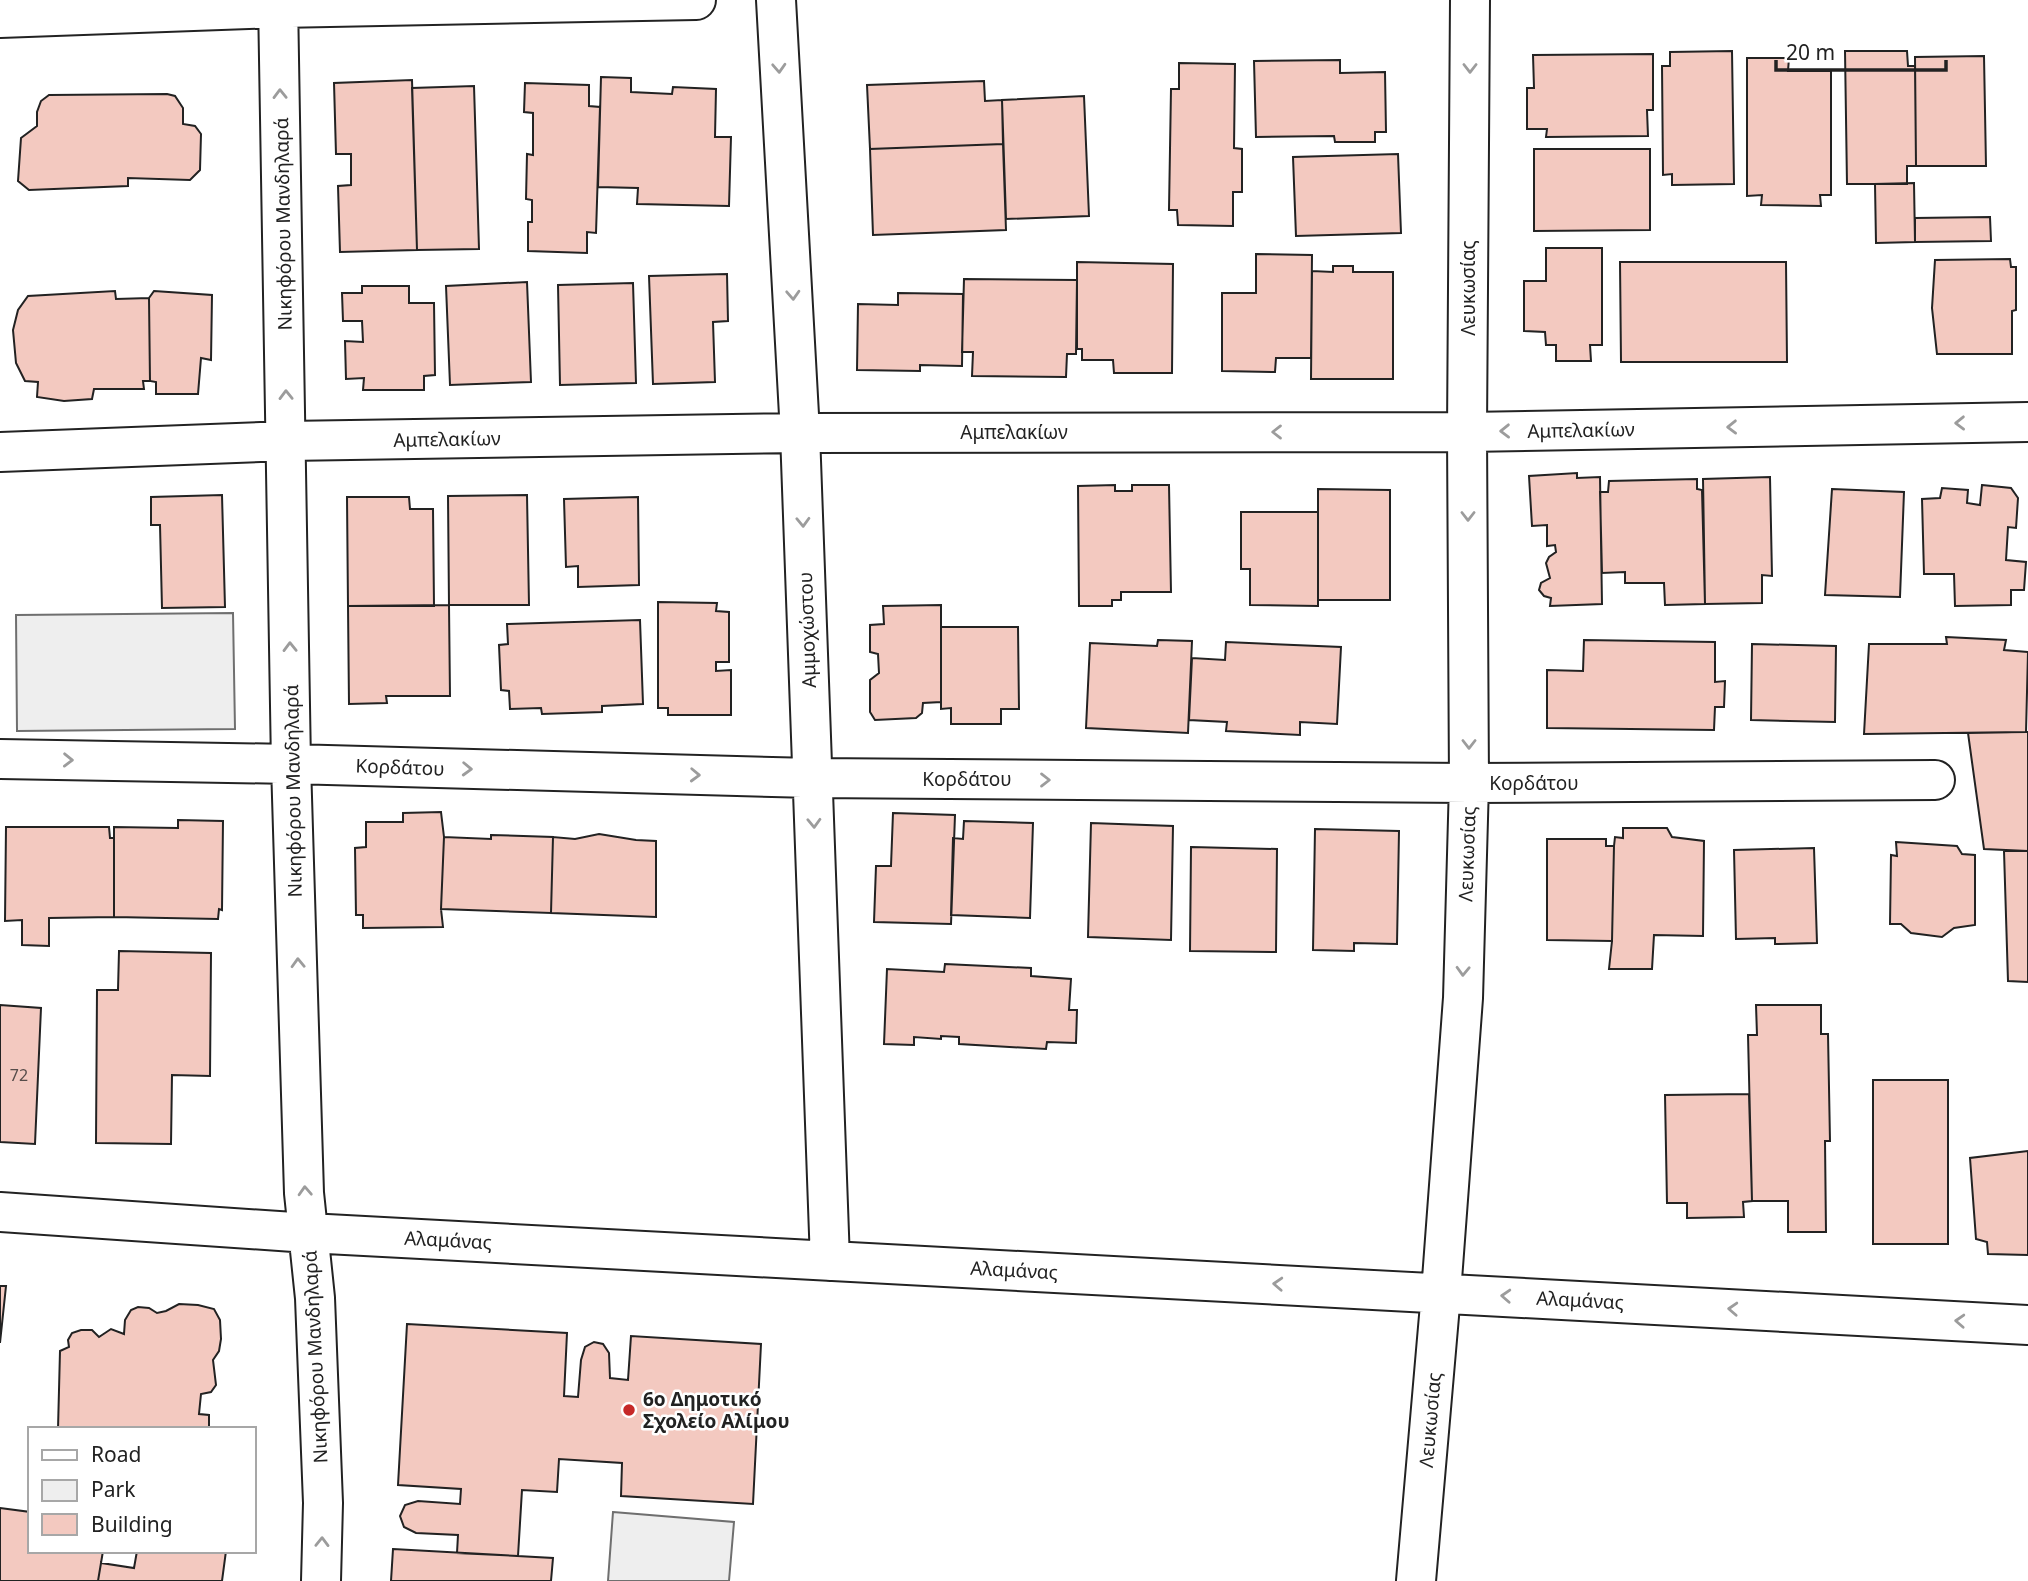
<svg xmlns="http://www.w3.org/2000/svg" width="2028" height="1581" viewBox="0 0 2028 1581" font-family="'Noto Sans',sans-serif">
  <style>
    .green { fill: #eee; stroke: #6f6f6f; stroke-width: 2 }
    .building { fill: #f3c9c0; stroke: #222; stroke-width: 2 }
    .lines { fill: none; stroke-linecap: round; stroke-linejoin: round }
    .minor-casing { stroke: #222; stroke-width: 42 }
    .minor { stroke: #fff; stroke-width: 38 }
    .oneway { stroke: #9c9c9c }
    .poi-dot { fill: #c62828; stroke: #fff; stroke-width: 2.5 }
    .labels { text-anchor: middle; stroke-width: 5; stroke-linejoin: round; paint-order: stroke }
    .number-label { font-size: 16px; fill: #564c4a }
    .street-label { font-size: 19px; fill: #222; stroke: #fff }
    .poi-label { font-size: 19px; font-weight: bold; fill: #222; stroke: #fff; text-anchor: start }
  </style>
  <rect width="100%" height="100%" fill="#fff"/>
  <path class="green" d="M233,613L235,729L17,731L16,615Z
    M613,1512L734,1522L729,1581H608Z"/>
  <path class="building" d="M1732,51L1734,184L1672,185V174L1663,175L1662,66H1670V52Z
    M1845,51H1907L1908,66H1915L1916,166H1907V184H1847Z
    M1653,54V110H1647L1648,136L1546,137L1547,129H1527V88H1534L1533,55Z
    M1984,56L1986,166H1916L1915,57Z
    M1747,58H1789L1788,71H1831V195H1820L1821,206L1761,205L1762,195L1747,196Z
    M1340,60V73L1385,72L1386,132H1375V142H1335L1334,136L1256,137L1254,61Z
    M1179,63L1235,64L1234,148L1242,149V192H1233V226L1178,225L1177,210H1169L1171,89H1179Z
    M601,77L631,78V92L672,94L673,87L716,89L715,137H731L729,206L637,204L638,188L598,187Z
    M412,80L417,250L340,252L338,186L351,185V154H336L334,83Z
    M984,81L985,101L1002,100L1003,144L870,149L867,85Z
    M525,83L589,85V106L600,107L596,233L587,232V253L528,251V222H532V200L526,199L527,154L533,155V113L524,112Z
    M474,86L479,249L417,250L412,88Z
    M167,94L175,96L183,108V124L195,126L201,134L200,170L190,180L128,178V186L29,190L18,181L21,138L37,126V112L41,101L49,95Z
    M1084,96L1089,216L1006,219L1002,100Z
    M1003,144L1006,230L873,235L870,149Z
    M1534,149H1650V230L1534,231Z
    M1398,154L1401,233L1296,236L1293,157Z
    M1914,183L1915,242L1876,243L1875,184Z
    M1990,217L1991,241L1915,242V218Z
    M1546,248H1602V345H1590L1591,361H1556V345H1546L1545,332L1524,331V281H1546Z
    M1256,254L1312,255L1311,358H1276L1275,372L1222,371V293H1256Z
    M2010,259L2011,267H2016V310L2012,311V354H1937L1932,308L1935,260Z
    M1077,262L1173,264L1172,373H1114L1113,360H1082V349H1077Z
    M1620,262H1786L1787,362H1621Z
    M1333,266H1353V272H1393V379H1311L1312,271L1333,272Z
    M727,274L728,321L713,322L715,382L653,384L649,276Z
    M964,279L1077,280L1076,354H1067L1066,377L972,376L973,352H962Z
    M527,282L531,382L450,385L446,286Z
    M633,283L636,383L560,385L558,285Z
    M362,286H409V303H434L435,375L424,376V390H363L364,378L346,379L345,341L363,342L362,321H343L342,293H362Z
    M115,291L116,299L149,298L150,381H143L144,389H94L92,399L64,401L37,397L38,382L25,381L16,363L13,330L18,310L28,296Z
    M154,291L212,295L211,360L201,358L198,394H156V382L150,381L149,298Z
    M898,293L963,294L962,366L920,365V371L857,370L858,304L898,305Z
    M1577,473V478L1600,477L1602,604L1550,606L1551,598L1544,596L1539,590L1541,583L1550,578L1546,563L1549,557L1556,552L1555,545L1547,546V525L1532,526L1529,476Z
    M1770,477L1772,576L1762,575V603L1705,604L1703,479Z
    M1697,479V489L1702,490L1705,604L1665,605L1664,583H1625V572L1602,573L1600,492H1608L1609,481Z
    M1115,485V491H1132V485H1169L1171,592H1121V600H1112V606H1079L1078,486Z
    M1982,485L2011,488L2018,498L2016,528L2008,527L2006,560L2026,562L2024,590H2011V605L1955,606L1954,574H1924L1922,499L1940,498L1942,488L1968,490L1967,503L1980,505Z
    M1318,489L1390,490V600H1318Z
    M1832,489L1904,492L1900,597L1825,595Z
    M222,495L225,607L162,608L160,525H151V497Z
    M527,495L529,605H449L448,496Z
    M347,497H409L410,509H433L434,606H348Z
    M638,497L639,585L578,587V566L566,567L564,499Z
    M1241,512H1318V606L1250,605V569H1241Z
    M658,602L717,603L716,611L729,612V662H716V671L731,670V715H668V708H658Z
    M449,605L450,696H386L387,703L349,704L348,606Z
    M941,605V702L923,703L922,713L916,718L875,720L870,712V680L879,673L878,654L870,652V625L884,624L883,606Z
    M640,620L643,704L602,706V712L542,714L541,708L510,709L509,691L501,690L499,645L508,644L507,624Z
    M941,627H1018L1019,709H1001V724H951V708L941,709Z
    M1946,637L2006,640L2004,650L2028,652L2026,732L1864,734L1869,644H1947Z
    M1158,640L1192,641L1188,733L1086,728L1090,643L1157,646Z
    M1584,640L1715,642V682L1725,681L1724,707H1715L1714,730L1547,728V670L1583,671Z
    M1226,642L1341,647L1337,724L1300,722V735L1226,731L1227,722L1189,720L1192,658L1225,660Z
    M1752,644L1836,646L1835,722L1751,720Z
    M2026,732H2028V851L1984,849L1968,733Z
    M441,812L444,837L441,909L443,927L363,928V915H356L355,848L366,847V822H403V813Z
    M893,813L955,815L951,924L874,922L876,866H891Z
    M178,820L223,821L222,910L219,909L218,919L114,917V827L178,828Z
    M964,821L1033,823L1030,918L951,915L953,838L963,839Z
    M1091,823L1173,826L1171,940L1088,937Z
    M6,827H109L110,838H114V917L49,918V946L22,945V920L5,921Z
    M1623,828H1667L1672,837L1704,841L1703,936L1654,935L1652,969H1609L1612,941L1614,846L1615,837L1623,838Z
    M1315,829L1399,831L1397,944L1354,943V951L1313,950Z
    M599,834L636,840L656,841V917L551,913L553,837L575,839Z
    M491,835L553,837L551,913L441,909L444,837L491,839Z
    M1547,839H1606V846H1614L1612,941L1547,940Z
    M1896,842L1957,846L1962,854L1975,855V925L1954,928L1942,937L1911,933L1901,924H1890L1891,855L1897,856Z
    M1191,847L1277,849L1276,952L1190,951Z
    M1814,848L1817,943L1775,944V938L1736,939L1734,850Z
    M2004,851H2028V982L2008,981Z
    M119,951L211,953L210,1076L172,1075L171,1144L96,1143L97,990H118Z
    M945,964L1031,968V976L1071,979L1069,1010H1077L1076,1043L1047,1042L1046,1049L959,1044V1037L941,1036V1039L914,1037V1045L884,1044L887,969L944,972Z
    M0,1005L41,1008L35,1144L0,1142Z
    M1756,1005H1821V1034H1828L1830,1141H1825L1826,1232H1788V1201H1752L1748,1035H1757Z
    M1873,1080H1948V1244H1873Z
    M1749,1094L1752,1201L1743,1202L1744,1217L1687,1218V1203H1667L1665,1095Z
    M2028,1151V1255L1988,1254L1987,1242L1976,1239L1970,1158Z
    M0,1286H6L0,1343Z
    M179,1304L198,1305L214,1309L220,1320L221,1339L219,1351L213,1360L216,1385L211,1392L201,1394L199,1414L209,1415V1429H58L60,1351L69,1347L68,1340L72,1333L81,1330H92L99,1337L111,1329L124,1334L125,1320L131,1310L138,1307L149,1308L157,1313L166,1311Z
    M407,1324L567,1333L564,1396L578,1397L581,1360L585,1347L594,1342L603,1344L609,1353L610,1378L628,1380L631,1336L761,1344L753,1504L621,1496L622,1463L559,1459L557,1492L522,1490L518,1556L457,1553L458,1535L416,1533L404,1527L400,1516L405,1505L418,1501L460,1504L461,1489L398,1485Z
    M0,1508L30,1512V1551H103L98,1581H0Z
    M393,1549L553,1558L551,1581H391Z
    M137,1551H226L222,1581H98L101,1563L134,1568Z"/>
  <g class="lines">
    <defs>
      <path id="minor" d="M278,0L291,764L304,1193L315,1298L323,1503L321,1581
        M776,0L800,433L830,1261
        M0,18L278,8L696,0
        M0,452L287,441L800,433L1467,432L2028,422
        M0,759L291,764L812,778L1469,783L1935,780
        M0,1212L308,1233L2028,1325
        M1416,1581L1441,1293L1463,998L1469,783L1467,432L1470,0"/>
    </defs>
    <use href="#minor" class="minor-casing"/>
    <use href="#minor" class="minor"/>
  </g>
  <defs><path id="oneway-chevron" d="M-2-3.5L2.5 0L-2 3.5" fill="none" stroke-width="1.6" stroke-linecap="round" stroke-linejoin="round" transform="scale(1.75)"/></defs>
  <g class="oneway">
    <use href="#oneway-chevron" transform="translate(779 68) rotate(87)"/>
    <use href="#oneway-chevron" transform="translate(1470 68) rotate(90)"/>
    <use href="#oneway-chevron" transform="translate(280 94) rotate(-91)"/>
    <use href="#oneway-chevron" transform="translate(793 295) rotate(87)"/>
    <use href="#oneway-chevron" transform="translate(286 395) rotate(-91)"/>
    <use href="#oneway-chevron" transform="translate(1960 423) rotate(179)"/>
    <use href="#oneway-chevron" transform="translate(1732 427) rotate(179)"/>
    <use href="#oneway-chevron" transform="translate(1505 431) rotate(179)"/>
    <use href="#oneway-chevron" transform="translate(1277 432) rotate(180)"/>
    <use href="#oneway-chevron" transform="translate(1468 516) rotate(90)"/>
    <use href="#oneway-chevron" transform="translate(803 522) rotate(88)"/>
    <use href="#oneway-chevron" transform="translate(290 647) rotate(-91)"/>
    <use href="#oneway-chevron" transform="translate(1469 744) rotate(90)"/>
    <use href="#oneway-chevron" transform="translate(68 760) rotate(1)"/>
    <use href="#oneway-chevron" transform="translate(467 769) rotate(2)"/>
    <use href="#oneway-chevron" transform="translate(695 775) rotate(2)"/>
    <use href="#oneway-chevron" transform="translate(1045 780)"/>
    <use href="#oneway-chevron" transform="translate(814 823) rotate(88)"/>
    <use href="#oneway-chevron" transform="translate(298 963) rotate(-92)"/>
    <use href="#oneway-chevron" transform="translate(1463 971) rotate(92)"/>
    <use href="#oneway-chevron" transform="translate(305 1191) rotate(-93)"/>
    <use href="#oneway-chevron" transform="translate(1278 1284) rotate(-177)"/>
    <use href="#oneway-chevron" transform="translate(1506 1296) rotate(-177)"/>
    <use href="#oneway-chevron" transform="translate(1733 1309) rotate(-177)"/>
    <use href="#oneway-chevron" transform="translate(1960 1321) rotate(-177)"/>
    <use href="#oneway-chevron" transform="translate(322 1542) rotate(-89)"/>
  </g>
  <circle class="poi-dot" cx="629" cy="1410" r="7"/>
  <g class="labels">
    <g class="number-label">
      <text x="19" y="1081">72</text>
    </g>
    <g class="street-label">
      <text transform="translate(283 224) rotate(-91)" y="7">Νικηφόρου Μανδηλαρά</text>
      <text transform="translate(1468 288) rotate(-90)" y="7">Λευκωσίας</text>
      <text transform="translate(1581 430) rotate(-1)" y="7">Αμπελακίων</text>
      <text x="1014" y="439">Αμπελακίων</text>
      <text transform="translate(447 439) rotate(-1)" y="7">Αμπελακίων</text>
      <text transform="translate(807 630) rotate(-92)" y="7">Αμμοχώστου</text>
      <text transform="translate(400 767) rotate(2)" y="7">Κορδάτου</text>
      <text x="967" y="786">Κορδάτου</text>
      <text x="1534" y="790">Κορδάτου</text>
      <text transform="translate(293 791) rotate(-91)" y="7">Νικηφόρου Μανδηλαρά</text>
      <text transform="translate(1467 854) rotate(-88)" y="7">Λευκωσίας</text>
      <text transform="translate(448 1240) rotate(3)" y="7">Αλαμάνας</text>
      <text transform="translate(1014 1270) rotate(3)" y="7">Αλαμάνας</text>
      <text transform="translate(1580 1300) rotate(3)" y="7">Αλαμάνας</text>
      <text transform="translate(315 1357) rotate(-93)" y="7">Νικηφόρου Μανδηλαρά</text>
      <text transform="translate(1430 1420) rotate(-85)" y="7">Λευκωσίας</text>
    </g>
    <g class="poi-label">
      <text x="643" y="1406">6ο Δημοτικό<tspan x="643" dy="22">Σχολείο Αλίμου</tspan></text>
    </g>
  </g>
  <rect x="28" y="1427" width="228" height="126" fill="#ffffff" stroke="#a7a7a7" stroke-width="2"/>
  <rect x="42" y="1450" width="35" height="10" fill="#ffffff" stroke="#a7a7a7" stroke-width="2"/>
  <text x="91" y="1462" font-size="21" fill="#222222">Road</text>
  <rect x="42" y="1480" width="35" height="21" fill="#eeeeee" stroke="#a7a7a7" stroke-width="2"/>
  <text x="91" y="1497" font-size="21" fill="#222222">Park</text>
  <rect x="42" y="1514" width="35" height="21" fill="#f3c9c0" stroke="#a7a7a7" stroke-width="2"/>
  <text x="91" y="1532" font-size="21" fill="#222222">Building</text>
  <path d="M1776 60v10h170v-10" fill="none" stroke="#222222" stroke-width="3.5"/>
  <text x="1786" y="60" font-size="21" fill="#222222" stroke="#ffffff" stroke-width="5" paint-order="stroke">20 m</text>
</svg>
